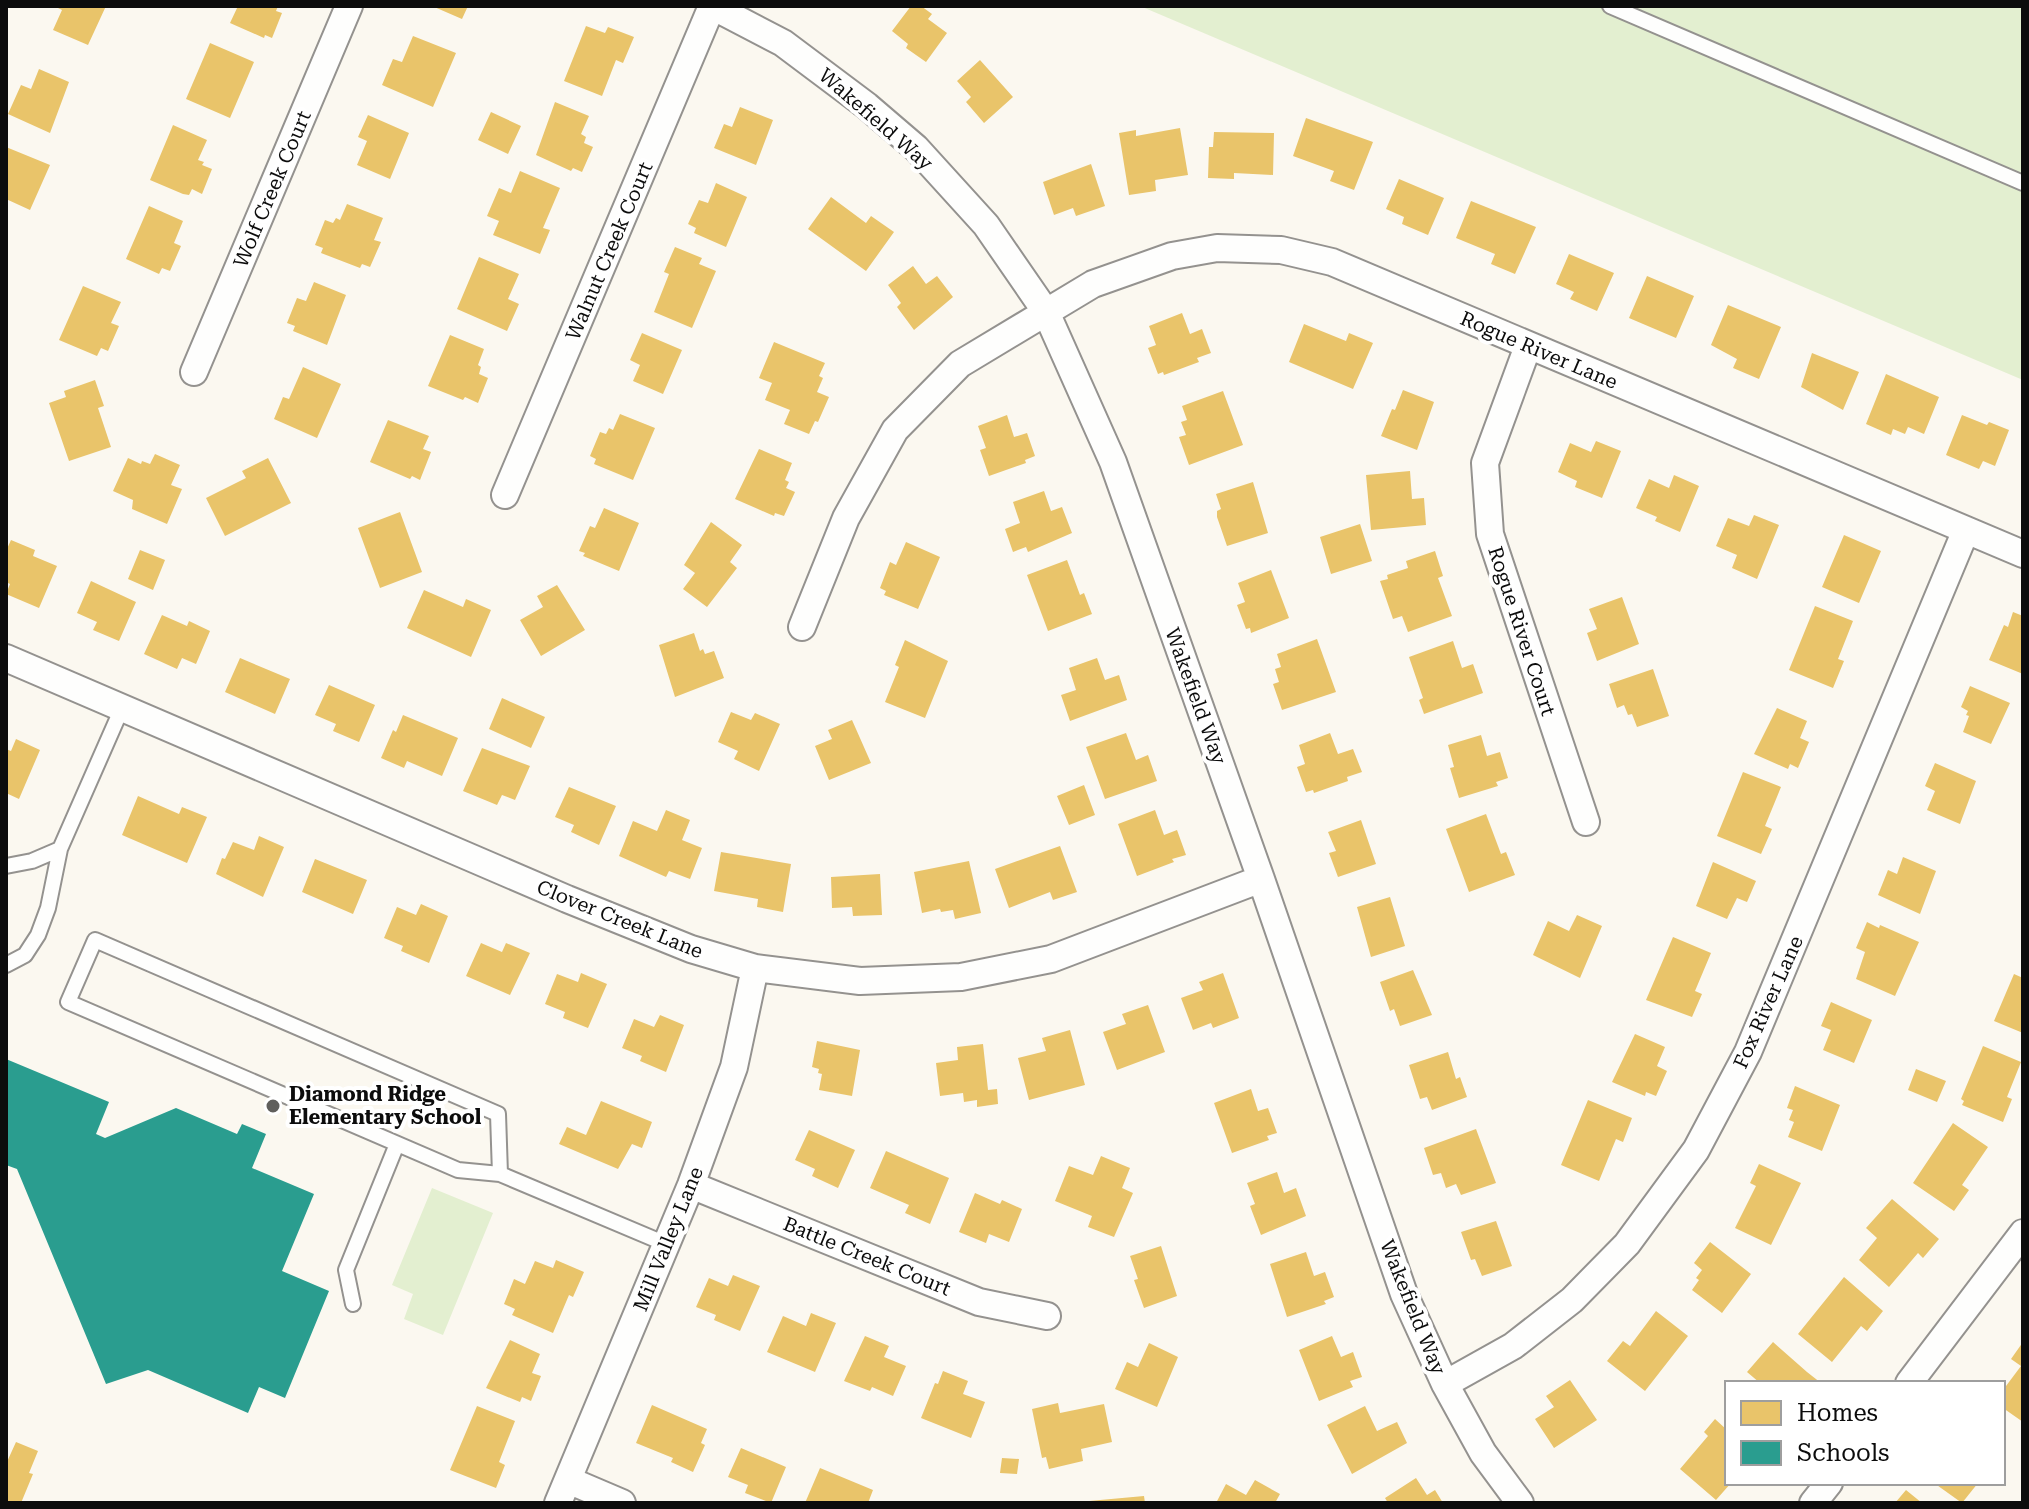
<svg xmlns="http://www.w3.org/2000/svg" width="2029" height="1509" viewBox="0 0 2029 1509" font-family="'Roboto Serif',serif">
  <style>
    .green { fill: #e3efd0 }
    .homes { fill: #e9c46a }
    .schools { fill: #2a9d8f }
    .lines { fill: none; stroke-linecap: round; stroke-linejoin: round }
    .service-casing { stroke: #94928f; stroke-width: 18 }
    .minor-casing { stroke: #94928f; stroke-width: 30 }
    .service { stroke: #fefefd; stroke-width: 14 }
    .minor { stroke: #fefefd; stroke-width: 26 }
    .poi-dot { fill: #605f5c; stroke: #fff; stroke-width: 3 }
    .labels { text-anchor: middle; stroke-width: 8; stroke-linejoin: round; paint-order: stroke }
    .street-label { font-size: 20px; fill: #0c0c0c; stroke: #fff }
    .poi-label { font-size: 20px; font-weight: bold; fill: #0c0c0c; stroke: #fff; text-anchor: start }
  </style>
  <rect width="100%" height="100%" fill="#fbf8f0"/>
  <path class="green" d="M1140,6H2023V380Z
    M432,1188L493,1213L443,1335L404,1319L413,1294L392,1285Z"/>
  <path class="homes" d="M54,6H106L88,45L53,30L62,10Z
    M238,6H278L276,11L282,13L272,38L265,35L264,38L230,23Z
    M432,6H468L462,19Z
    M911,6H921L932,14L928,19L947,33L926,62L906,48L908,44L892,31Z
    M586,26L605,33L608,27L634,37L623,63L616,60L602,96L564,81Z
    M413,36L456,53L433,107L382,85L393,59L402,62Z
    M210,43L254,62L230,118L186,99Z
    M980,60L1013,97L984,123L966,102L971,97L957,81Z
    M39,69L69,82L50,133L8,114L21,85L31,89Z
    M555,102L589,116L581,134L586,137L584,143L593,147L582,172L573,168L571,171L536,155Z
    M740,107L773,120L756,165L714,148L724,124L732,127Z
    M491,112L521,126L508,154L478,140Z
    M368,115L409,133L390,179L357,165L367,141L358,137Z
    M1306,118L1373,142L1354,190L1330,181L1334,171L1293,156Z
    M173,125L207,140L198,160L204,162L202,165L212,169L202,194L192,189L189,195L183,194L150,180Z
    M1180,128L1188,175L1155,180L1156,191L1129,195L1119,133L1136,130V136Z
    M1214,132L1274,133L1273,175L1234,173V179L1208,178L1209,147H1213Z
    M6,147L50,165L30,210L6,199Z
    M1091,164L1105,206L1076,216L1073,208L1054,215L1043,182Z
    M520,171L560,188L543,228L550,230L540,254L493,235L499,221L487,216L499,188L511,193Z
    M1399,179L1444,198L1428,235L1402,224L1404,217L1386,209Z
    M716,183L747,197L726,247L694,233L696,228L688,224L699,200L708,203Z
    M831,197L866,223L871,216L894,232L866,271L808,229Z
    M1471,201L1536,227L1515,274L1491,264L1495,254L1456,238Z
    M347,204L383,218L374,240L381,242L370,267L362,264L360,268L321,253L323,248L315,245L325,220L333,223L336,218L340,220Z
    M149,206L183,221L174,243L181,246L170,271L162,268L159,274L126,259Z
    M675,247L702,258L699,264L716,271L692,328L654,312L669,274L664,272Z
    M1569,254L1614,273L1597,311L1570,299L1574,292L1556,284Z
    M479,257L519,274L508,299L519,304L507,331L457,309Z
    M913,266L926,284L937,276L953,297L914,330L897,307L901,303L888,285Z
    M1647,276L1694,296L1676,338L1629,318Z
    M314,282L346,295L327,345L293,331L295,326L287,323L297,298L306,301Z
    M83,286L121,302L111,323L119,326L108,351L101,348L97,356L59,340Z
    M1728,305L1781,327L1759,379L1733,368L1737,359L1711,345Z
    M1182,313L1190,334L1202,329L1211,353L1197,358L1199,362L1164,375L1163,372L1158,374L1148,348L1156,345L1149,326Z
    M1304,324L1346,341L1349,333L1373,343L1353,389L1289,362Z
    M642,333L682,350L663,394L633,381L640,365L630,360Z
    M450,335L484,349L478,365L481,367L479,374L488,378L478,403L465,397L463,400L428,386Z
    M774,342L825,363L819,376L823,378L817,392L829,397L818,422L815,421L809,434L784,424L790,410L765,400L772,383L759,378Z
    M1812,353L1859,372L1843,410L1801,387Z
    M303,367L341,384L317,438L274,419L283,397L289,399Z
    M1886,374L1939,397L1924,434L1908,427L1905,434L1893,429L1891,435L1866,424Z
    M95,380L104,406L98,408L111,447L69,461L49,403L66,397L64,391Z
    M1403,390L1434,402L1417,450L1381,436L1392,409L1395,410Z
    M1223,391L1243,445L1189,465L1179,437L1186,435L1181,422L1187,420L1182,406Z
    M620,414L655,428L633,480L594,464L596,459L590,456L600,432L606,434L609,428L613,430Z
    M1007,415L1014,437L1027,433L1035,456L1025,460L1026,463L989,476L980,450L986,448L978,426Z
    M1962,415L1987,425L1989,422L2009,430L1995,466L1983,461L1979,469L1946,455Z
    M388,420L429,436L423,449L431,452L420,480L412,476L410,479L370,462Z
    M1596,441L1621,451L1602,498L1575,487L1577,481L1558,472L1570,443L1591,452Z
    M759,449L792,463L785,480L789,482L786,488L795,492L784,516L775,513L774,516L735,499Z
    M155,454L180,465L171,485L182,489L167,524L132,509L133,500L113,491L128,458L141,464L142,461L150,464Z
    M268,458L291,503L225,536L206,498L246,478L242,471Z
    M1410,471L1412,499L1424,498L1426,525L1371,530L1366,475Z
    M1674,475L1699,486L1680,532L1655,521L1657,517L1636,508L1649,479L1669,488Z
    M1253,482L1268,533L1227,546L1217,517V511L1221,509L1216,494Z
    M1044,491L1051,511L1062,507L1072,533L1028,552L1026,547L1013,552L1005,529L1020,523L1013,502Z
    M604,508L639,523L619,571L583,556L585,553L579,551L590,526L595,528Z
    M400,512L422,572L380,588L358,528Z
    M1754,515L1779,525L1757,579L1732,568L1737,555L1716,546L1728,518L1749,526Z
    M711,522L742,545L730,562L737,568L707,607L683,589L695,573L684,565Z
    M1360,524L1372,561L1331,574L1320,537Z
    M1844,535L1881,551L1859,603L1822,587Z
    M11,540L35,550L33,556L57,566L39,608L6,594L10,584L6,582V551Z
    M906,542L940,557L918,609L884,595L886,591L880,588L890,562L896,565Z
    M140,550L165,560L153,590L128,579Z
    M1435,551L1443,576L1438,578L1452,616L1408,632L1402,616L1393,619L1380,581L1388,579L1387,575L1408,568L1406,561Z
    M1067,560L1080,595L1084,593L1092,614L1048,631L1027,575Z
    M1271,570L1289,618L1251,633L1250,628L1246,629L1237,605L1245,602L1238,583Z
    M91,581L136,602L119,641L93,630L97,622L77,613Z
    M557,585L585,630L541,656L520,620L543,607L537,596Z
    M424,590L463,607L466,599L491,610L471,657L407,628Z
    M1622,597L1639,644L1597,661L1587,633L1597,629L1589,609Z
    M1815,606L1853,621L1838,659L1844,661L1833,688L1789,670Z
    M2013,612L2023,616V674L1989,660L2004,625L2008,627Z
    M162,615L187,626L189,621L210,631L196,664L182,658L177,669L144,654Z
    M694,633L700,651L703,649L705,654L714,651L724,678L675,697L659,645Z
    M1317,639L1336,692L1282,710L1273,684L1279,682L1275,669L1281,667L1277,654Z
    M905,640L948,661L925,718L885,702L899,667L895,665Z
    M1453,641L1462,668L1473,664L1483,693L1424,714L1419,700L1423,698L1409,657Z
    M240,658L290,679L275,714L225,692Z
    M1097,658L1105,680L1119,675L1127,700L1070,721L1061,695L1076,690L1069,668Z
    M1653,669L1669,716L1637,727L1632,714L1628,715L1624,705L1617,708L1609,684Z
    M329,685L375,705L359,742L333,731L336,724L315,715Z
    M1970,686L2010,703L1991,744L1963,732L1969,716L1966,715L1968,711L1961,707Z
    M502,698L545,717L531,748L489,729Z
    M1777,708L1807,721L1800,738L1809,742L1798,768L1790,764L1788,769L1754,754Z
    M731,712L751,720L755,713L780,724L759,771L734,759L738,751L718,742Z
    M403,715L458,738L442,776L407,761L404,768L381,758L393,730L396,732Z
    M852,720L871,763L829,780L815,746L832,739L828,730Z
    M1126,733L1136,760L1148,755L1157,781L1105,799L1086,747Z
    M1330,733L1338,754L1353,749L1362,772L1347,777L1348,781L1314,793L1313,790L1306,792L1297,767L1305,764L1299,745Z
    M1481,735L1487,756L1500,752L1508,778L1496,782L1498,786L1459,798L1450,768L1454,767L1448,745Z
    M16,739L40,750L19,799L6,793V749L11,751Z
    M482,748L530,766L515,800L502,795L497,805L463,791Z
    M1935,763L1976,781L1960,824L1927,810L1935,791L1925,786Z
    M1743,772L1781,787L1765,826L1772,829L1761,854L1717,836Z
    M1084,785L1095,815L1069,825L1057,796Z
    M569,787L616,806L599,845L571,832L574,825L555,817Z
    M138,796L179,814L182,807L207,817L187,863L122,835Z
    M666,810L690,820L682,840L702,848L690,879L669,871L666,877L619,856L633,821L657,831Z
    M1155,810L1164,835L1177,830L1186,855L1172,859L1174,862L1137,876L1118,824Z
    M1486,814L1501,854L1506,852L1515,875L1469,892L1446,829Z
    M1361,820L1376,864L1338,877L1329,853L1336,851L1328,832Z
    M259,836L284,847L263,897L216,874L222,858L225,859L233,842L254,850Z
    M1060,846L1077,892L1053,900L1050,892L1009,908L995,869Z
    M721,852L791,864L783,912L757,907L758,899L714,891Z
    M1903,857L1936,871L1920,914L1878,895L1888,870L1897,874Z
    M315,859L367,880L353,914L302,892Z
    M969,861L981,913L955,919L953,910L941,912L940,909L922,913L914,872Z
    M1713,862L1756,881L1747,902L1737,898L1727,919L1696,906Z
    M880,874L882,915L853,916L852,907L832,908L831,877Z
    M1390,897L1405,946L1371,957L1357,907Z
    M421,904L448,916L429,963L401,951L403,946L384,938L397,907L416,915Z
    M1577,915L1602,926L1580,978L1533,955L1548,921L1569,931Z
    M1867,922L1879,928L1880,925L1919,942L1895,996L1856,979L1865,952L1856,948Z
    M1673,937L1711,953L1695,991L1702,994L1692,1017L1646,1000Z
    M481,943L502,952L506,943L530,953L510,995L466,976Z
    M1413,970L1432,1015L1400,1026L1394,1009L1390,1011L1380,982Z
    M581,973L607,984L588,1028L563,1018L565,1012L545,1004L557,974L578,982Z
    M1223,973L1239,1018L1213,1028L1211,1023L1193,1030L1181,998L1203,990L1199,982Z
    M2014,974L2023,978V1033L1994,1021Z
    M1831,1002L1872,1020L1854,1063L1823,1050L1831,1030L1821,1026Z
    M1148,1005L1165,1052L1117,1070L1103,1032L1126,1024L1122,1014Z
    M660,1015L684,1025L666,1072L640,1061L642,1056L622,1048L634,1019L654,1027Z
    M1070,1030L1085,1085L1029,1100L1018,1058L1046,1051L1042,1038Z
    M1635,1034L1665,1047L1657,1066L1667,1071L1656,1096L1646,1092L1645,1096L1612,1082Z
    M817,1041L860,1050L852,1096L819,1090L822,1074L818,1073L819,1069L812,1067Z
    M983,1044L988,1090L997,1089L998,1104L977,1107V1100L964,1102L963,1093L940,1096L936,1063L958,1060L957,1047Z
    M1983,1046L2021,1062L2007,1097L2012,1099L2003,1122L1962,1105L1964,1101L1961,1099Z
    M1448,1052L1456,1079L1460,1077L1467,1097L1432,1110L1427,1097L1420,1099L1409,1065Z
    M1916,1069L1946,1081L1937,1102L1908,1090Z
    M1795,1086L1840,1105L1822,1151L1788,1137L1794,1122L1789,1120L1793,1110L1787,1108Z
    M1251,1089L1258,1111L1268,1108L1277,1133L1267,1136L1269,1140L1232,1153L1214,1103Z
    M1588,1100L1632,1118L1623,1142L1616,1139L1599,1181L1561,1165Z
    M601,1101L652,1122L642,1148L632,1144L618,1169L559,1144L567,1127L586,1135Z
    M1953,1123L1988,1147L1962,1185L1969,1190L1954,1211L1913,1183Z
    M1476,1129L1496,1183L1461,1195L1456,1184L1446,1188L1441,1173L1433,1175L1424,1148Z
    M809,1130L855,1150L838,1188L812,1176L815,1169L795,1160Z
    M886,1151L949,1178L930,1224L905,1213L909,1205L870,1188Z
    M1101,1156L1130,1168L1122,1188L1133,1193L1114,1237L1088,1227L1092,1216L1055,1201L1069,1166L1093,1175Z
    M1759,1164L1801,1183L1771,1245L1735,1228L1756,1186L1750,1183Z
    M1277,1172L1284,1193L1296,1188L1306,1216L1261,1235L1250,1206L1255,1204L1247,1183Z
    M975,1193L1000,1204L1002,1200L1022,1209L1009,1242L989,1234L986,1243L959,1232Z
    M1892,1199L1939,1239L1923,1258L1918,1253L1889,1287L1859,1260L1877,1238L1866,1228Z
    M1496,1221L1512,1266L1482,1276L1475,1259L1471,1260L1461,1232Z
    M1710,1242L1751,1274L1722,1313L1692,1290L1699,1280L1696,1278L1702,1270L1694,1263Z
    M1161,1246L1177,1296L1144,1308L1134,1280L1138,1279L1130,1256Z
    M1306,1252L1314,1276L1325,1272L1334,1297L1324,1301L1326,1304L1287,1317L1270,1264Z
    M556,1260L584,1272L573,1297L569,1295L553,1333L512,1315L515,1309L504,1304L514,1279L525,1284L535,1261L553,1268Z
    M733,1275L760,1286L740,1331L714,1320L716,1315L696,1307L709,1278L728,1286Z
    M1844,1277L1883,1311L1867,1331L1861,1326L1832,1362L1798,1334Z
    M1656,1311L1688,1336L1645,1391L1607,1361L1623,1341L1630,1346Z
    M811,1313L836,1323L815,1372L767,1352L783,1316L806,1326Z
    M865,1336L889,1346L884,1357L906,1366L893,1396L872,1387L870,1391L844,1381Z
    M1332,1336L1341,1357L1353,1352L1362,1377L1350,1381L1353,1387L1319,1401L1299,1350Z
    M510,1340L540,1354L532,1373L541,1376L531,1401L522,1397L520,1402L486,1388Z
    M1773,1342L1807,1372L1821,1383H1760L1747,1372Z
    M2023,1342V1422L2003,1408V1390L2021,1366L2011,1359Z
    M1149,1343L1178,1357L1157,1407L1115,1389L1127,1362L1138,1367Z
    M943,1371L968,1381L963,1394L985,1402L971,1438L921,1418L935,1383L938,1384Z
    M1570,1380L1597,1420L1554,1448L1535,1419L1554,1407L1546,1396Z
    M1058,1403L1060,1413L1104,1404L1112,1442L1081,1449L1083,1461L1049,1469L1046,1457L1042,1458L1032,1409Z
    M652,1405L707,1429L701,1443L705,1445L693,1472L671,1462L673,1458L636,1443Z
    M477,1406L515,1421L499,1462L505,1465L496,1488L450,1470Z
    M1365,1406L1377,1431L1397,1422L1407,1443L1352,1474L1327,1425Z
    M1715,1419L1727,1430V1483H1731L1716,1500L1680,1469L1708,1436L1704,1432Z
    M16,1442L38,1451L29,1473L33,1474L21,1503H6V1464Z
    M741,1448L786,1467L771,1503L745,1493L748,1485L728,1477Z
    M1002,1458L1019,1459L1017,1474L1000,1473Z
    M820,1468L873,1490L868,1503H805Z
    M1416,1478L1427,1495L1435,1490L1443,1503H1388L1385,1498Z
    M1255,1480L1280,1494L1275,1503H1216L1226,1484L1246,1495Z
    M1934,1483H1978L1962,1503Z
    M1906,1490L1922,1503H1895Z
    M1144,1496L1145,1503H1090L1089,1501Z"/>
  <path class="schools" d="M6,1059L109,1102L96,1134L105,1138L176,1108L237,1134L242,1124L266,1134L252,1168L314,1194L282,1271L329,1291L285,1398L259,1387L248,1413L148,1370L106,1384L17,1169L6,1165Z"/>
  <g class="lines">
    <defs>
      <path id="service" d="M1610,6L2023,183
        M6,866L32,861L60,849
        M6,965L25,955L38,935L48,908L60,849L122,708
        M500,1174L498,1114L95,940L68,1002L458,1170L500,1174L666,1244
        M353,1304L346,1270L397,1144"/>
      <path id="minor" d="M712,6L783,43L867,106L916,148L986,225L1046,312L1113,462L1261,879L1404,1294L1445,1384L1483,1453L1520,1503
        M1528,346L1485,463L1490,534L1586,822
        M194,372L349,6
        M505,495L712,6
        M802,627L846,518L895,430L960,364L1093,284L1172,256L1217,248L1281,250L1332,262L2023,554
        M6,658L567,899L691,949L755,968L860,981L961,977L1051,959L1261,879
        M691,1185L979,1302L1047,1316
        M1909,1383L2023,1233
        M1445,1384L1513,1346L1572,1300L1627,1244L1696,1150L1748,1052L1966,530
        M568,1480L622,1503
        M558,1503L691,1185L734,1067L755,968
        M1813,1503L1829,1483"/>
    </defs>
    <use href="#service" class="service-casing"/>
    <use href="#minor" class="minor-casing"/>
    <use href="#service" class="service"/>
    <use href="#minor" class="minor"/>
  </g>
  <circle class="poi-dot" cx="273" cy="1106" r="8"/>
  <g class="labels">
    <g class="street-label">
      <text transform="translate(876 119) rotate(41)" y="7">Wakefield Way</text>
      <text transform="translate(272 189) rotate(-67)" y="7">Wolf Creek Court</text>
      <text transform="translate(609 251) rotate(-67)" y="7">Walnut Creek Court</text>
      <text transform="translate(1539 350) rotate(23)" y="7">Rogue River Lane</text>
      <text transform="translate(1522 631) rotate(72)" y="7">Rogue River Court</text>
      <text transform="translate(1196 696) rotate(70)" y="7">Wakefield Way</text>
      <text transform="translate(620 919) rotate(22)" y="7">Clover Creek Lane</text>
      <text transform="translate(1768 1002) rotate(-66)" y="7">Fox River Lane</text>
      <text transform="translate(668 1239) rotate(-68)" y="7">Mill Valley Lane</text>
      <text transform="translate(867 1256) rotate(22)" y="7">Battle Creek Court</text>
      <text transform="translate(1413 1307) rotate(68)" y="7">Wakefield Way</text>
    </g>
    <g class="poi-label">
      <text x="289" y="1101">Diamond Ridge<tspan x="289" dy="23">Elementary School</tspan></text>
    </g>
  </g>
  <rect width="2029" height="1509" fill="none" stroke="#0c0c0c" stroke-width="16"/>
  <rect x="1725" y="1381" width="280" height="104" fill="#ffffff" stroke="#9e9e9e" stroke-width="2"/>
  <rect x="1741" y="1401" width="40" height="24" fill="#e9c46a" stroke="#9e9e9e" stroke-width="2"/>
  <text x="1797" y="1421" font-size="24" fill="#0c0c0c">Homes</text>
  <rect x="1741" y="1441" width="40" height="24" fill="#2a9d8f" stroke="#9e9e9e" stroke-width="2"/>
  <text x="1797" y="1461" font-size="24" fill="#0c0c0c">Schools</text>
</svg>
